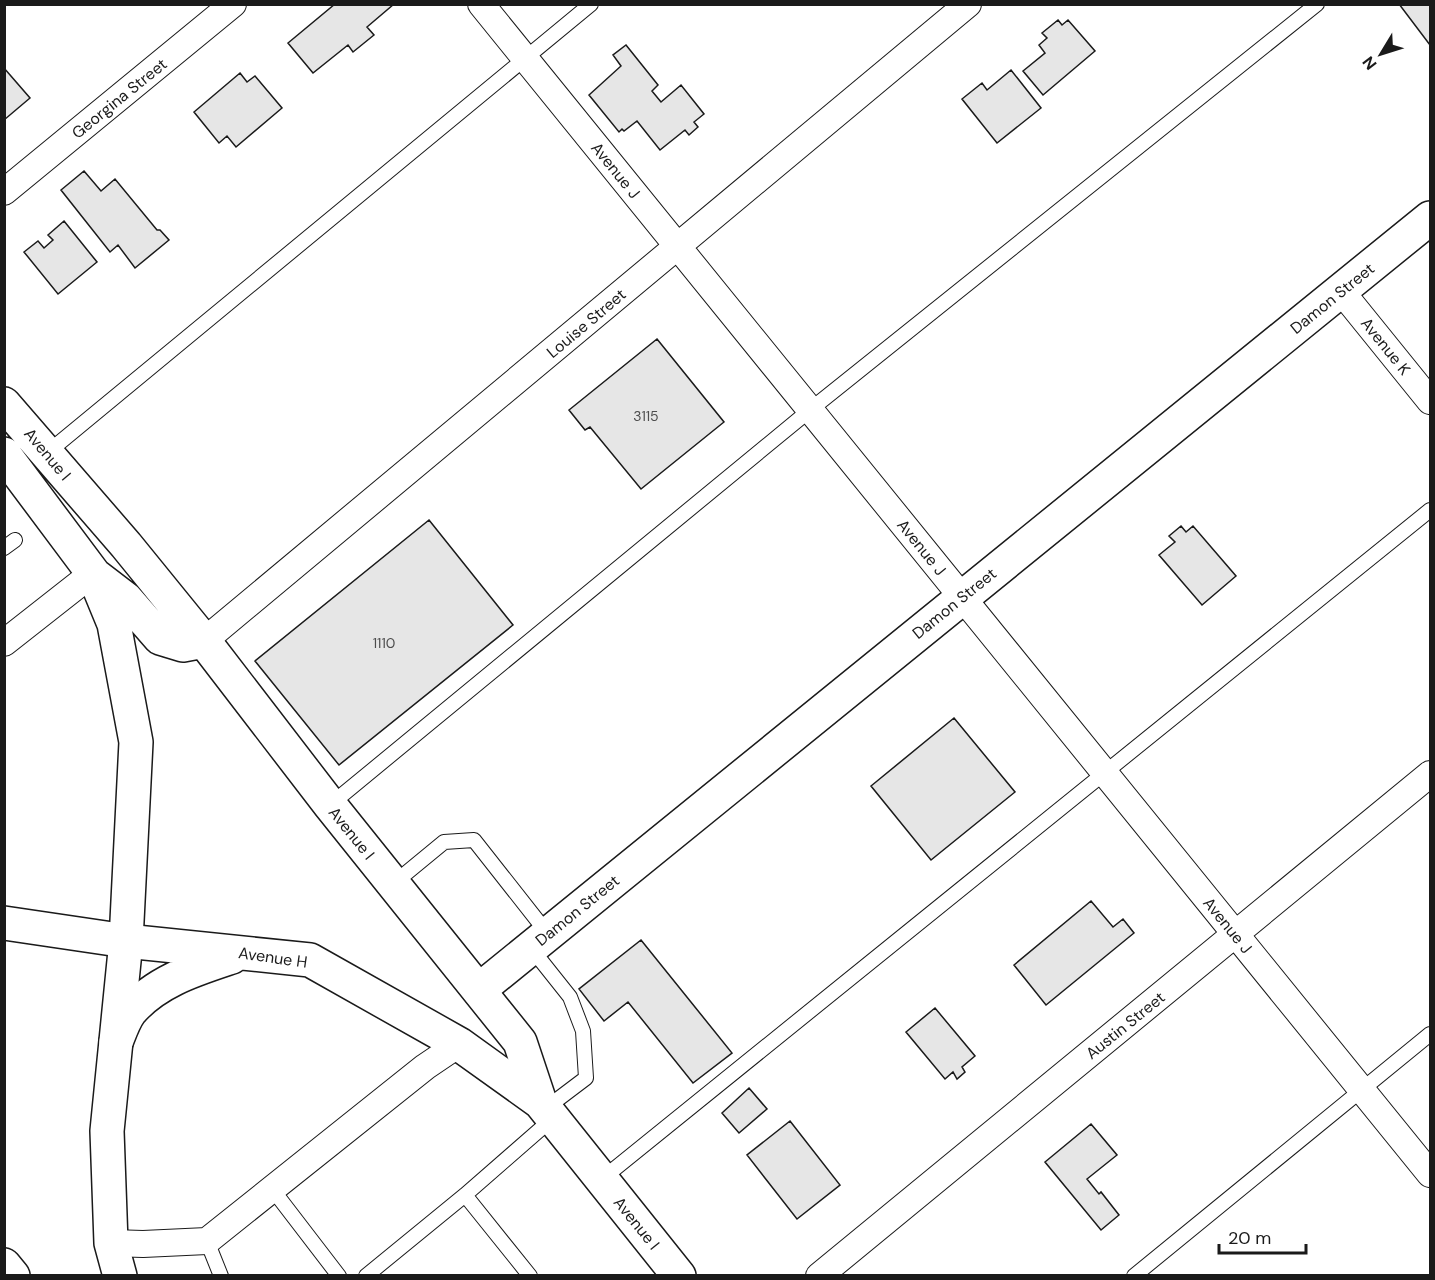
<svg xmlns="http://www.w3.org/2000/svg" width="1435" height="1280" viewBox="0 0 1435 1280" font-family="'DM Sans',sans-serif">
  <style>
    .building { fill: #e6e6e6; stroke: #1a1a1a; stroke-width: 1.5 }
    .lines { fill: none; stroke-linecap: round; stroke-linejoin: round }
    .service-casing { stroke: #1a1a1a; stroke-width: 16 }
    .minor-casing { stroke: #1a1a1a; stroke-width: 28 }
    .tertiary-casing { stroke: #1a1a1a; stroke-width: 36 }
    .secondary-casing { stroke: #1a1a1a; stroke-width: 36 }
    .primary-casing { stroke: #1a1a1a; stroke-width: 36 }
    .service { stroke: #fff; stroke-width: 14 }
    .minor { stroke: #fff; stroke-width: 26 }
    .tertiary { stroke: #fff; stroke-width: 33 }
    .secondary { stroke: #fff; stroke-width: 33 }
    .primary { stroke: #fff; stroke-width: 33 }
    .labels { text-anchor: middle; stroke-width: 4.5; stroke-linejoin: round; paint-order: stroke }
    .number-label { font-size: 14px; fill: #4d4d4d }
    .street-label { font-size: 16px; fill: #1a1a1a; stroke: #fff }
  </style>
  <rect width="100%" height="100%" fill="#fff"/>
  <path class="building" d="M335,4H394L367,27L374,35L353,52L348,45L313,73L288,43Z
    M1399,4H1430V45Z
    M1058,20L1062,25L1068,20L1095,51L1043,95L1023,71L1045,53L1039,45L1047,38L1042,33Z
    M626,45L658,85L652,91L661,102L681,85L704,114L694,122L698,127L689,135L685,130L660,150L637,121L624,131L622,129L619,132L589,95L621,66L613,55Z
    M4,68L30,98L4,120Z
    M1011,70L1041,108L997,143L962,99L982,83L987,90Z
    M240,73L247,82L255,76L282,108L236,147L227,136L219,143L194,112Z
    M84,171L101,191L115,179L157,230H160L169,240L135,268L118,245L110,252L61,190Z
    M64,221L97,262L58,294L24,252L38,241L44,248L53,240L48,235Z
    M657,339L724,422L641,489L590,427L585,430L569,410Z
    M429,520L513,625L339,765L255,661Z
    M1181,526L1186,532L1193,526L1236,576L1202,605L1159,555L1175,542L1169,536Z
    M954,718L1015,792L931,860L871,786Z
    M1091,901L1113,927L1123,919L1134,933L1046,1005L1014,965Z
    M641,940L732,1053L693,1083L628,1002L604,1021L579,989Z
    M935,1008L975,1056L962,1067L965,1072L957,1079L953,1072L945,1079L906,1032Z
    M749,1088L767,1109L739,1133L722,1113Z
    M790,1121L840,1185L797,1219L747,1155Z
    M1091,1124L1117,1155L1087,1179L1099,1194L1101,1192L1119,1215L1101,1230L1045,1162Z"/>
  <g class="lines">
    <defs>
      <path id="service" d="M47,453L591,4
        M4,548L15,540
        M330,805L810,410L1317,4
        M393,884L444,842L474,840L548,934
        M531,948L570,997L583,1031L586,1078L545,1109
        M602,1179L1430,510
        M273,1190L339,1276
        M465,1195L530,1276
        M207,1241L221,1276
        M366,1276L465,1195L552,1119
        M1134,1276L1430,1034"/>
      <path id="minor" d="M481,4L1430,1174
        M4,192L233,4
        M1341,291L1430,401
        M204,641L968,4
        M4,643L93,573
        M111,1243L143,1244L207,1241L425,1067L459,1044
        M819,1276L1430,774"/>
      <path id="tertiary" d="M479,990L1430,218"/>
      <path id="secondary" d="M4,404L126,545L204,641L330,805L520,1042L540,1102
        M4,454L93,573L114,624L136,742L126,941L107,1131L111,1243L120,1276
        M96,576L126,599L160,638L183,645L204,641"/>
      <path id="primary" d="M4,923L126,941L310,960L459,1044L540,1102L679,1276
        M116,1042C120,1032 124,1020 130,1012C156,981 196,969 232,957
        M4,1265L13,1276"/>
    </defs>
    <use href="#service" class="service-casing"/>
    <use href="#minor" class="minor-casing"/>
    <use href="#tertiary" class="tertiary-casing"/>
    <use href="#secondary" class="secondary-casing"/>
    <use href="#primary" class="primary-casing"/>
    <use href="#service" class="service"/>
    <use href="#minor" class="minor"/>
    <use href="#tertiary" class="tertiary"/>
    <use href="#secondary" class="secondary"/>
    <use href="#primary" class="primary"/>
  </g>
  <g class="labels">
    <g class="number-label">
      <text x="646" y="421">3115</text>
      <text x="384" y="648">1110</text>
    </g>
    <g class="street-label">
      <text transform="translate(119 98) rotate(-39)" y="6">Georgina Street</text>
      <text transform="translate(616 170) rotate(51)" y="6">Avenue J</text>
      <text transform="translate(1332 298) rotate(-39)" y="6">Damon Street</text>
      <text transform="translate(586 323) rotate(-40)" y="6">Louise Street</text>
      <text transform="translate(1386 346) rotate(51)" y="6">Avenue K</text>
      <text transform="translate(48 454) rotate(50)" y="6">Avenue I</text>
      <text transform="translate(922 547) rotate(51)" y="6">Avenue J</text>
      <text transform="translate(954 603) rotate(-39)" y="6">Damon Street</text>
      <text transform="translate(352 833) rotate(51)" y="6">Avenue I</text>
      <text transform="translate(577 910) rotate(-39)" y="6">Damon Street</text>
      <text transform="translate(1228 925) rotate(51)" y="6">Avenue J</text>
      <text transform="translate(273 957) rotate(8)" y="6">Avenue H</text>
      <text transform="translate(1125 1025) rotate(-39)" y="6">Austin Street</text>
      <text transform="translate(637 1223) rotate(51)" y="6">Avenue I</text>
    </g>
  </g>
  <rect width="1435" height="1280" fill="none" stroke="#1a1a1a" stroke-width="12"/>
  <g transform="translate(1381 54) rotate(232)" stroke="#ffffff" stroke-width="4.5" paint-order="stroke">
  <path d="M0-4.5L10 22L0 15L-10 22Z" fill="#1a1a1a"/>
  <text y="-9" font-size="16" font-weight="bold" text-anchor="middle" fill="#1a1a1a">N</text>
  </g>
  <path d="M1219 1244v9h87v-9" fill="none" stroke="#1a1a1a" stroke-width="3"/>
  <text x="1228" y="1244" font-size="18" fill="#1a1a1a" stroke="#ffffff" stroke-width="4.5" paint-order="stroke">20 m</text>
</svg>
